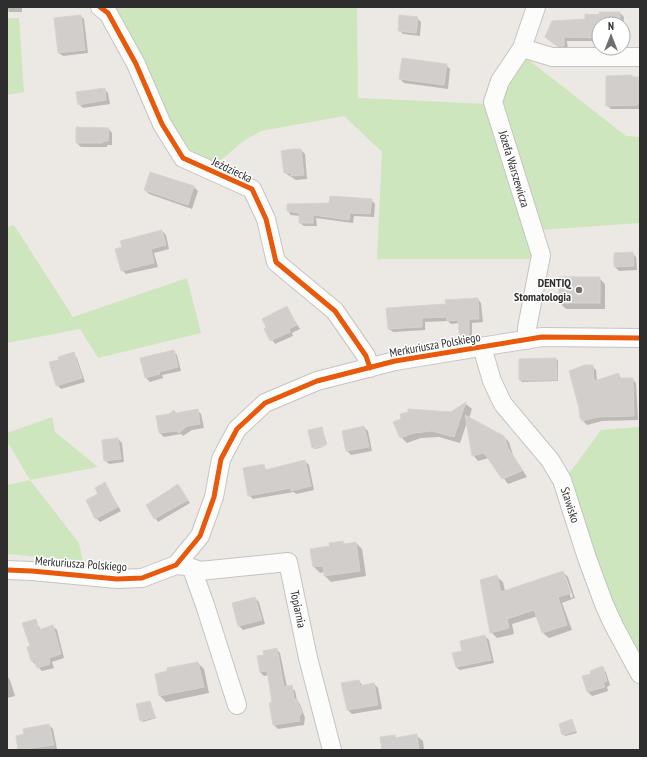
<svg xmlns="http://www.w3.org/2000/svg" width="647" height="757" viewBox="0 0 647 757" font-family="'PT Sans Narrow',sans-serif">
  <style>
    .green { fill: #cee6be }
    .shadow { fill: #0003; fill-rule: evenodd }
    .building { fill: #d1cecb; stroke: #d7d4d0 }
    .lines { fill: none; stroke-linecap: round; stroke-linejoin: round }
    .minor-casing { stroke: #c5c4c5; stroke-width: 20 }
    .minor { stroke: #fcfcfb; stroke-width: 18 }
    .cycleway-casing { stroke: #fff; stroke-width: 8 }
    .cycleway { stroke: #e8590c; stroke-width: 5 }
    .poi-dot { fill: #706f6e; stroke: #fff; stroke-width: 1.5 }
    .labels { text-anchor: middle; stroke-width: 3; stroke-linejoin: round; paint-order: stroke }
    .street-label { font-size: 12px; fill: #2e2e2e; stroke: #fff }
    .poi-label { font-size: 12px; font-weight: bold; fill: #2e2e2e; stroke: #fff; text-anchor: end }
  </style>
  <rect width="100%" height="100%" fill="#ece8e4"/>
  <path class="green" d="M111,7H357L358,98L487,104L535,259H377L382,152L344,116L261,131L242,142L212,168L187,155Z
    M7,18H19L24,92L7,95Z
    M521,54L626,136L640,137V223L540,230L501,99Z
    M14,225L73,317L187,278L201,333L98,358L80,329L7,343V227Z
    M52,417L55,432L98,467L30,480L79,543L83,561L7,554V485L30,480L7,441V433Z
    M640,427V658L638,659L591,554L568,475L601,430Z"/>
  <path class="shadow" d="M7,7H22V12H9Z
    M620,13L624,17L623,31V24H599V41H567L568,50H562L551,41L586,20V15Z
    M81,16L84,19L88,53L63,56L59,53L55,19Z
    M417,18L421,22L420,36L403,34L399,30Z
    M446,65L450,69L448,89L404,83L400,79Z
    M640,78V109H611L607,105Z
    M104,89L108,93L110,104L83,108L79,104Z
    M108,128L112,133V145H107V147H81L77,143Z
    M301,150L305,154L307,179L296,180L285,173Z
    M151,173L194,187L198,191L192,209L149,194L145,190Z
    M371,200L375,204L374,217L354,216L353,223L316,218L317,226H304L300,223V216L291,215L288,211Z
    M162,231L166,235L169,249L154,253L158,267L126,274L122,270Z
    M632,253L636,257L637,270L619,271L615,267Z
    M599,278L605,284V309H566L560,303Z
    M478,299L481,303L483,322L472,323V342L464,343L460,339L459,323L451,324L448,321L425,322V330L393,332L389,329L447,305Z
    M286,307L300,329L292,333L293,336L275,344L265,329Z
    M173,351L177,355L181,371L162,375L163,378L150,382L146,378L141,359Z
    M73,354L77,358L85,382L61,389L57,385Z
    M556,359L558,361V381L522,382L520,380Z
    M592,366L596,370L597,381L618,374L622,379H632L636,383L638,420L602,421L587,425L583,421Z
    M466,404L472,409L469,418L503,436L509,442L513,455L527,477L508,484L489,458L478,461L473,455L467,422L460,443L439,437L421,438L407,443L401,437L452,413Z
    M197,410L201,414L204,428L192,430L183,436L181,434L164,437L160,433L158,417Z
    M364,427L368,431L372,451L351,455L347,451L343,431Z
    M322,428L327,444L313,447Z
    M118,439L122,443L124,462L109,464L105,460Z
    M327,446L315,449L314,448Z
    M305,461L309,465L314,490L296,494L294,492L253,499L249,495L263,466L267,470Z
    M105,484L121,511L100,522L96,518L99,494Z
    M178,485L190,503L158,522L147,506Z
    M343,542L346,545L356,543L362,549L366,576L331,582L325,576V572L320,573L314,567L331,547Z
    M563,572L568,577L575,598L562,603L572,630L549,638L543,633L538,616L512,624L514,634L497,638L491,632L497,577L503,582L505,591ZM564,577H566L573,597L571,598Z
    M255,598L259,602L265,624L243,630L239,626L233,604Z
    M35,620L41,630L53,626L57,630L64,658L52,662L54,668L42,671L32,661L31,647Z
    M485,636L489,640L494,663L460,670L456,667Z
    M276,649L280,653L287,687H291L295,691L297,700L300,704L305,718L304,725L278,729L274,725L273,703L269,675L264,676L260,672L265,655Z
    M198,663L204,669L209,693L166,702L160,696Z
    M602,668L606,672L610,685L607,687L608,691L592,696L588,692L584,677Z
    M7,676L10,680L15,696L7,698Z
    M359,681L363,686L374,684L378,688L382,709L352,714L348,710L347,700Z
    M150,702L156,718L143,722L141,720Z
    M572,720L577,733L565,736L563,734Z
    M49,725L53,729L57,749L19,750L17,737Z
    M416,735L423,741L424,750H383L395,736L397,738Z"/>
  <path class="building" d="M599,12H620V24H599V38L564,37V46H557L545,37L552,21L585,19V14L599,15Z
    M81,15L85,50L58,53L54,18Z
    M399,15L418,17L416,33L398,31Z
    M402,58L447,64L444,85L399,79Z
    M632,75V77H640V103H637L638,105L606,106V76Z
    M105,88L106,100L78,105L76,92Z
    M76,127L109,128L108,141H103V143H76Z
    M292,149H301L304,175L291,176V173H284L281,151Z
    M150,172L194,186L188,205L144,190Z
    M330,196L372,199L370,214L350,213L349,220L313,215V223H299V213L287,211V204L329,203Z
    M162,230L166,245L151,249L154,263L121,271L115,249L122,247L120,241Z
    M633,252L634,266L614,267V253Z
    M559,277H600V303H559Z
    M478,298L479,319H469V338L460,340L458,320L447,321V317L422,318V327L388,329L386,308L446,304L445,300Z
    M287,306L297,325L289,329L290,332L270,341L264,329L266,327L262,319Z
    M174,350L178,367L159,372L160,374L145,378L140,358Z
    M74,352L82,378L56,386L49,362L59,360L58,357Z
    M556,358L557,380H519V359Z
    M585,365H593L594,381L619,373V378H633L634,416L597,417L582,421L581,418H580L579,408L569,371Z
    M466,402L454,437L432,431L414,433L400,438L393,422L401,419L400,414L408,412V409L451,412Z
    M198,409L200,424L187,426L179,433L177,431L159,433L156,416L169,414L174,410L176,413Z
    M465,415L504,436L508,448L522,471L502,479L484,453L472,456Z
    M364,426L369,447L346,451L342,431Z
    M322,427L326,445L312,448L308,430Z
    M118,438L121,459L104,461L102,440Z
    M305,460L311,486L291,491V488L248,496L243,468L264,464L265,470Z
    M105,482L118,507L95,519L86,500L98,494L95,488Z
    M178,484L188,500L154,519L146,505Z
    M343,541L344,544L356,542L360,571L324,576L323,566L313,567L310,549L330,546L329,543Z
    M563,571L571,593L558,597L567,625L542,633L534,610L507,619L509,628L490,633L480,580L497,575L501,592Z
    M255,597L262,620L238,626L232,603Z
    M36,619L39,630L53,625L61,654L49,658L50,664L37,668L34,660L31,661L27,647L30,646L22,623Z
    M485,635L491,660L456,667L452,653L462,651L460,641Z
    M277,648L284,687L292,685L294,699H297L302,713L299,717L300,721L273,725L269,703L272,702L267,671L260,672L257,656L264,655L263,651Z
    M198,662L204,687L159,696L155,674L167,671V668Z
    M603,666L607,681L603,683L605,687L587,692L582,676L591,674L590,671Z
    M359,680L360,686L374,683L378,705L347,710L341,683Z
    M150,701L155,717L140,721L136,704Z
    M572,719L576,731L562,735L559,724Z
    M49,724L54,745L18,750L16,736L24,734L23,729Z
    M417,734L419,750H382L380,737L395,735V738Z"/>
  <g class="lines">
    <defs>
      <path id="minor" d="M100,7L108,13L136,64L162,124L183,158L252,189L266,219L276,262L335,311L366,356L370,368
        M522,48L552,57H640
        M527,340V328L541,255L493,102L500,81L522,48L536,7
        M482,347L492,381L503,404L550,460L562,480L587,558L604,604L614,626L640,674
        M176,565L186,566L200,571L288,562L308,658L332,750
        M192,569L205,605L237,705
        M7,570L32,571L117,579L142,578L176,565L200,536L214,497L221,459L237,429L265,403L317,381L395,361L542,337L640,338"/>
    </defs>
    <use href="#minor" class="minor-casing"/>
    <use href="#minor" class="minor"/>
    <defs>
      <path id="cycleway" d="M100,7L108,13L136,64L162,124L183,158L252,189L266,219L276,262L335,311L366,356L370,368
        M7,570L32,571L117,579L142,578L176,565L200,536L214,497L221,459L237,429L265,403L317,381L395,361L542,337L640,338"/>
    </defs>
    <use href="#cycleway" class="cycleway-casing"/>
    <use href="#cycleway" class="cycleway"/>
  </g>
  <circle class="poi-dot" cx="579" cy="290" r="4"/>
  <g class="labels">
    <g class="street-label">
      <text transform="translate(514 169) rotate(73)" y="4">Józefa Warszewicza</text>
      <text transform="translate(232 170) rotate(25)" y="4">Jeździecka</text>
      <text transform="translate(435 345) rotate(-10)" y="4">Merkuriusza Polskiego</text>
      <text transform="translate(570 505) rotate(72)" y="4">Stawisko</text>
      <text transform="translate(81 564) rotate(4)" y="4">Merkuriusza Polskiego</text>
      <text transform="translate(298 609) rotate(78)" y="4">Topiarnia</text>
    </g>
    <g class="poi-label">
      <text x="571" y="287">DENTIQ<tspan x="571" dy="14">Stomatologia</tspan></text>
    </g>
  </g>
  <rect width="647" height="757" fill="none" stroke="#2e2e2e" stroke-width="16"/>
  <g transform="translate(611 36)"><circle r="19" fill="#ffffff" stroke="#ababab"/>
  <path d="M0-3L7 15L0 10L-7 15Z" fill="#706f6e"/>
  <text y="-6" font-size="11" font-weight="bold" text-anchor="middle" fill="#2e2e2e">N</text>
  </g>
</svg>
